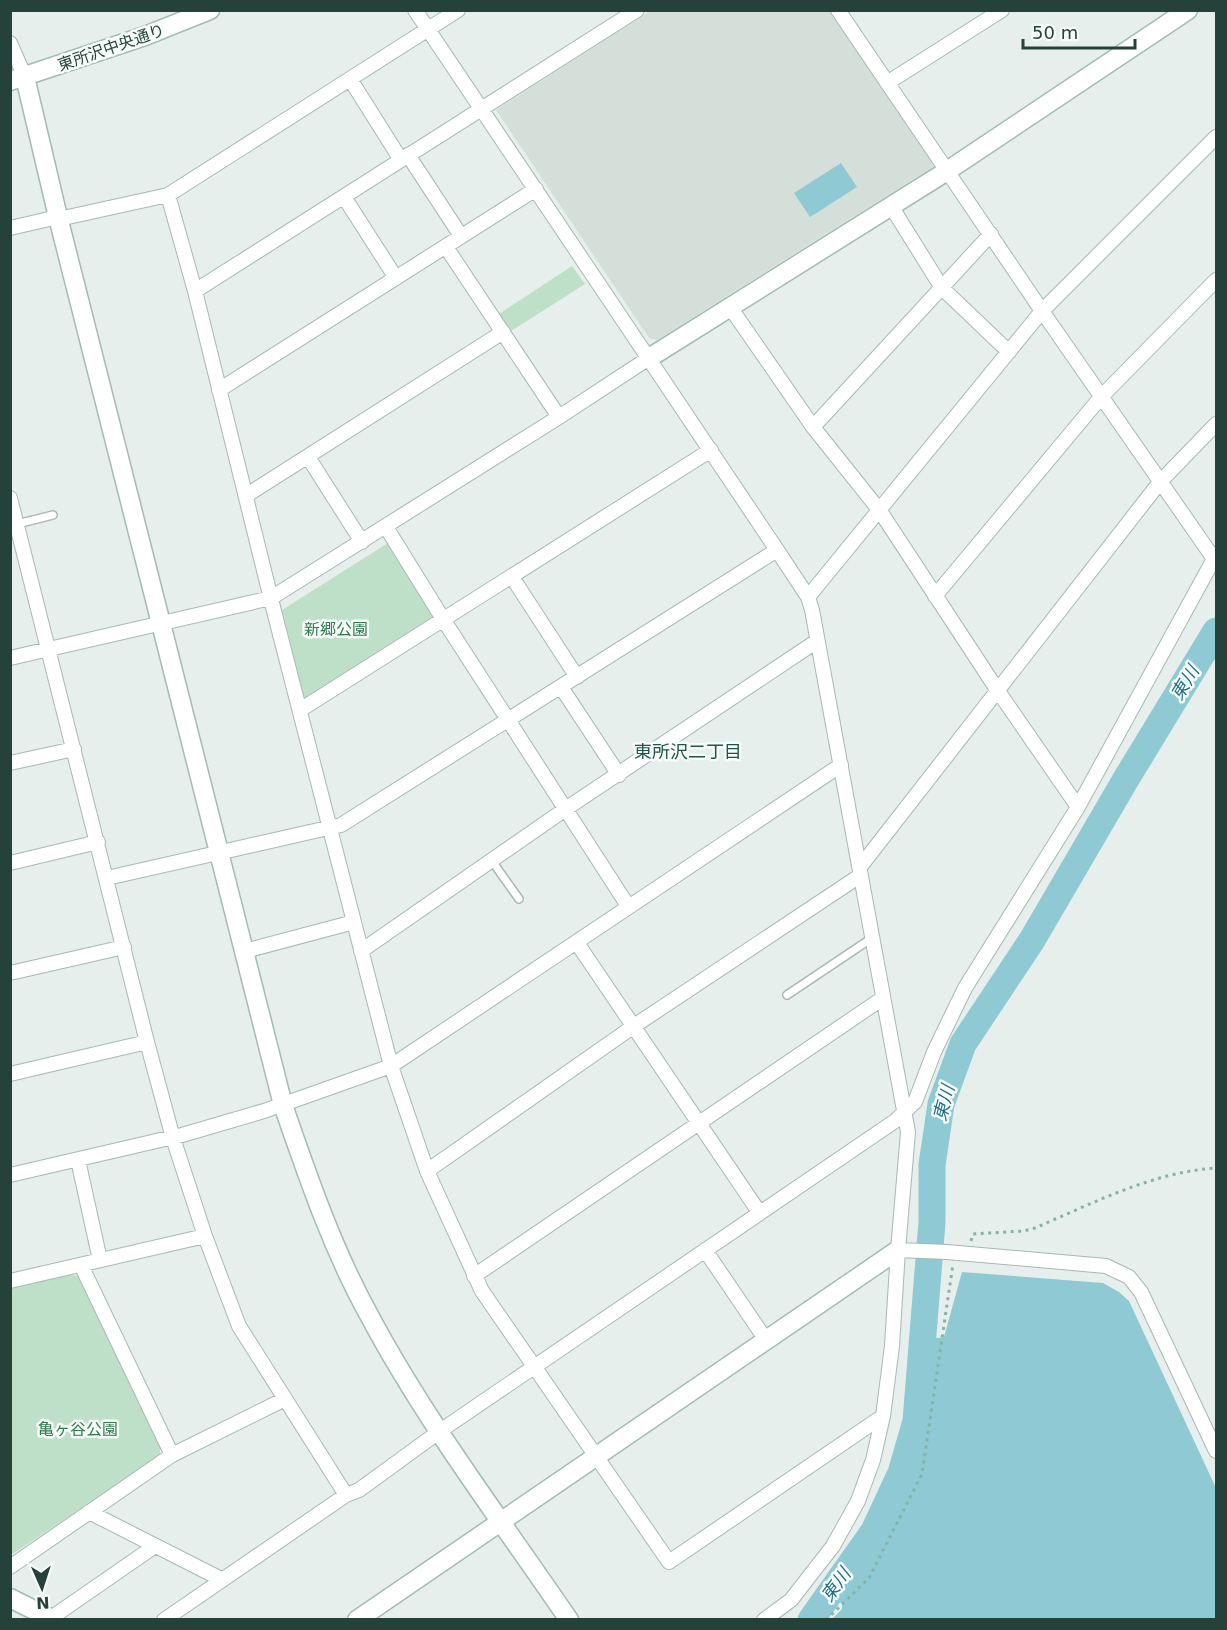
<svg xmlns="http://www.w3.org/2000/svg" width="1227" height="1630" viewBox="0 0 1227 1630" font-family="'DejaVu Sans','Noto Sans JP',sans-serif">
  <style>
    .built { fill: #d4dfda }
    .green { fill: #bfe0c8 }
    .water { fill: #8ec9d4 }
    .lines { fill: none; stroke-linecap: round; stroke-linejoin: round }
    .river { stroke: #8ec9d4; stroke-width: 27 }
    .lane-casing { stroke: #a8b8b2; stroke-width: 10 }
    .street-casing { stroke: #a8b8b2; stroke-width: 16 }
    .secondary-casing { stroke: #a4bbb3; stroke-width: 21 }
    .path { stroke: #86b3a5; stroke-width: 3; stroke-dasharray: 3 4.5; stroke-linecap: butt }
    .lane { stroke: #fff; stroke-width: 7 }
    .street { stroke: #fff; stroke-width: 14 }
    .secondary { stroke: #fff; stroke-width: 18 }
    .labels { text-anchor: middle; stroke-width: 5; stroke-linejoin: round; paint-order: stroke }
    .street-label { font-size: 16px; fill: #24423a; stroke: #f7fbf9 }
    .park-label { font-size: 16px; fill: #2d7a4b; stroke: #f7fbf9 }
    .water-label { font-size: 18px; font-style: italic; fill: #1c6f80; stroke: #f7fbf9 }
    .neighbourhood-label { font-size: 18px; fill: #1f5548; stroke: #f7fbf9 }
  </style>
  <rect width="100%" height="100%" fill="#e6efeb"/>
  <path class="built" d="M650,11H831L934,166L657,340L649,338L496,110Z"/>
  <path class="green" d="M572,266L585,284L511,331L499,314Z
    M388,543L435,618L311,699L304,697L282,610Z
    M69,1275L79,1276L160,1445V1456L11,1555V1288Z"/>
  <path class="water" d="M841,163L857,187L810,217L794,193Z
    M962,1272L1103,1283L1119,1292L1129,1301L1216,1488V1619H832L842,1609V1603L830,1600C879,1542 912,1485 925,1408C929,1386 929,1362 930,1339L944,1337Z"/>
  <g class="lines">
    <path class="river" d="M811,1620L874,1531L901,1473L916,1421L932,1222V1165L941,1104L963,1044L1032,940L1126,779L1216,631"/>
    <defs>
      <path id="lane" d="M17,524L53,515
        M492,861L519,899
        M787,995L872,938"/>
      <path id="street" d="M415,10L777,550L808,597L812,610L908,1132L898,1250L892,1346L883,1416L873,1460L858,1501L833,1546L791,1600L764,1620
        M838,10L1042,311L1214,559
        M10,43L25,77
        M350,79L401,160
        M887,83L1002,10
        M408,155L461,236
        M168,195L195,291L274,611L391,1066L427,1171L482,1291L669,1562L883,1416
        M344,197L396,278
        M891,206L942,288L1009,352
        M59,219L168,195L458,10
        M10,228L58,217
        M446,247L559,417
        M195,291L637,10
        M730,307L813,427L880,511L998,691L1078,807
        M219,390L536,189
        M813,427L991,234
        M308,457L362,542
        M247,495L503,332
        M10,498L147,1042L173,1138L205,1236L239,1326L346,1495
        M386,527L443,619L628,906
        M512,577L577,677
        M935,596L1101,397L1216,280
        M808,597L1042,311L1216,137
        M10,658L271,598L559,417L649,358
        M561,687L619,775
        M300,710L711,450
        M10,763L74,749
        M10,863L98,842
        M860,867L1160,482L1216,424
        M107,878L341,825L777,550
        M577,943L759,1212
        M245,951L354,922
        M361,951L567,808L817,641
        M10,973L124,947
        M10,1074L147,1042
        M78,1160L100,1260
        M427,1171L634,1026L861,875
        M10,1175L182,1135L264,1111L391,1066L841,765
        M705,1250L766,1340
        M898,1250L947,1252L1106,1266L1129,1277L1141,1292L1216,1451
        M81,1265L172,1455
        M474,1276L883,998
        M10,1281L205,1236
        M89,1512L221,1579
        M10,1567L172,1455L285,1399
        M51,1618L155,1546
        M164,1620L346,1495L359,1490L440,1431L895,1121L915,1102L934,1052L965,988L1078,807L1216,555"/>
      <path id="secondary" d="M25,77L58,217L283,1105C308,1177 332,1248 369,1315C426,1422 501,1520 569,1620
        M10,81L145,36L210,10
        M649,358L947,171L1188,10
        M10,1598L54,1620
        M357,1620L898,1250"/>
    </defs>
    <use href="#lane" class="lane-casing"/>
    <use href="#street" class="street-casing"/>
    <use href="#secondary" class="secondary-casing"/>
    <path class="path" d="M971,1241L973,1234L1024,1231L1035,1228C1093,1203 1153,1172 1216,1168
      M826,1620L869,1578L922,1474L953,1264"/>
    <use href="#lane" class="lane"/>
    <use href="#street" class="street"/>
    <use href="#secondary" class="secondary"/>
  </g>
  <g class="labels">
    <g class="street-label">
      <text transform="translate(111 47) rotate(-19)" y="6">東所沢中央通り</text>
    </g>
    <g class="park-label">
      <text x="336" y="635">新郷公園</text>
      <text x="78" y="1435">亀ヶ谷公園</text>
    </g>
    <g class="water-label">
      <text transform="translate(1185 683) rotate(-59)" y="6">東川</text>
      <text transform="translate(944 1103) rotate(-75)" y="6">東川</text>
      <text transform="translate(836 1585) rotate(-54)" y="6">東川</text>
    </g>
    <g class="neighbourhood-label">
      <text x="688" y="758">東所沢二丁目</text>
    </g>
  </g>
  <rect width="1227" height="1630" fill="none" stroke="#24423a" stroke-width="24"/>
  <g transform="translate(42 1588) rotate(177)" stroke="#f7fbf9" stroke-width="4.5" paint-order="stroke">
  <path d="M0-4.5L10 22L0 15L-10 22Z" fill="#24423a"/>
  <text y="-9" font-size="16" font-weight="bold" text-anchor="middle" fill="#24423a">N</text>
  </g>
  <path d="M1023 39v9h112v-9" fill="none" stroke="#24423a" stroke-width="3"/>
  <text x="1032" y="39" font-size="18" fill="#24423a" stroke="#f7fbf9" stroke-width="4.5" paint-order="stroke">50 m</text>
</svg>
